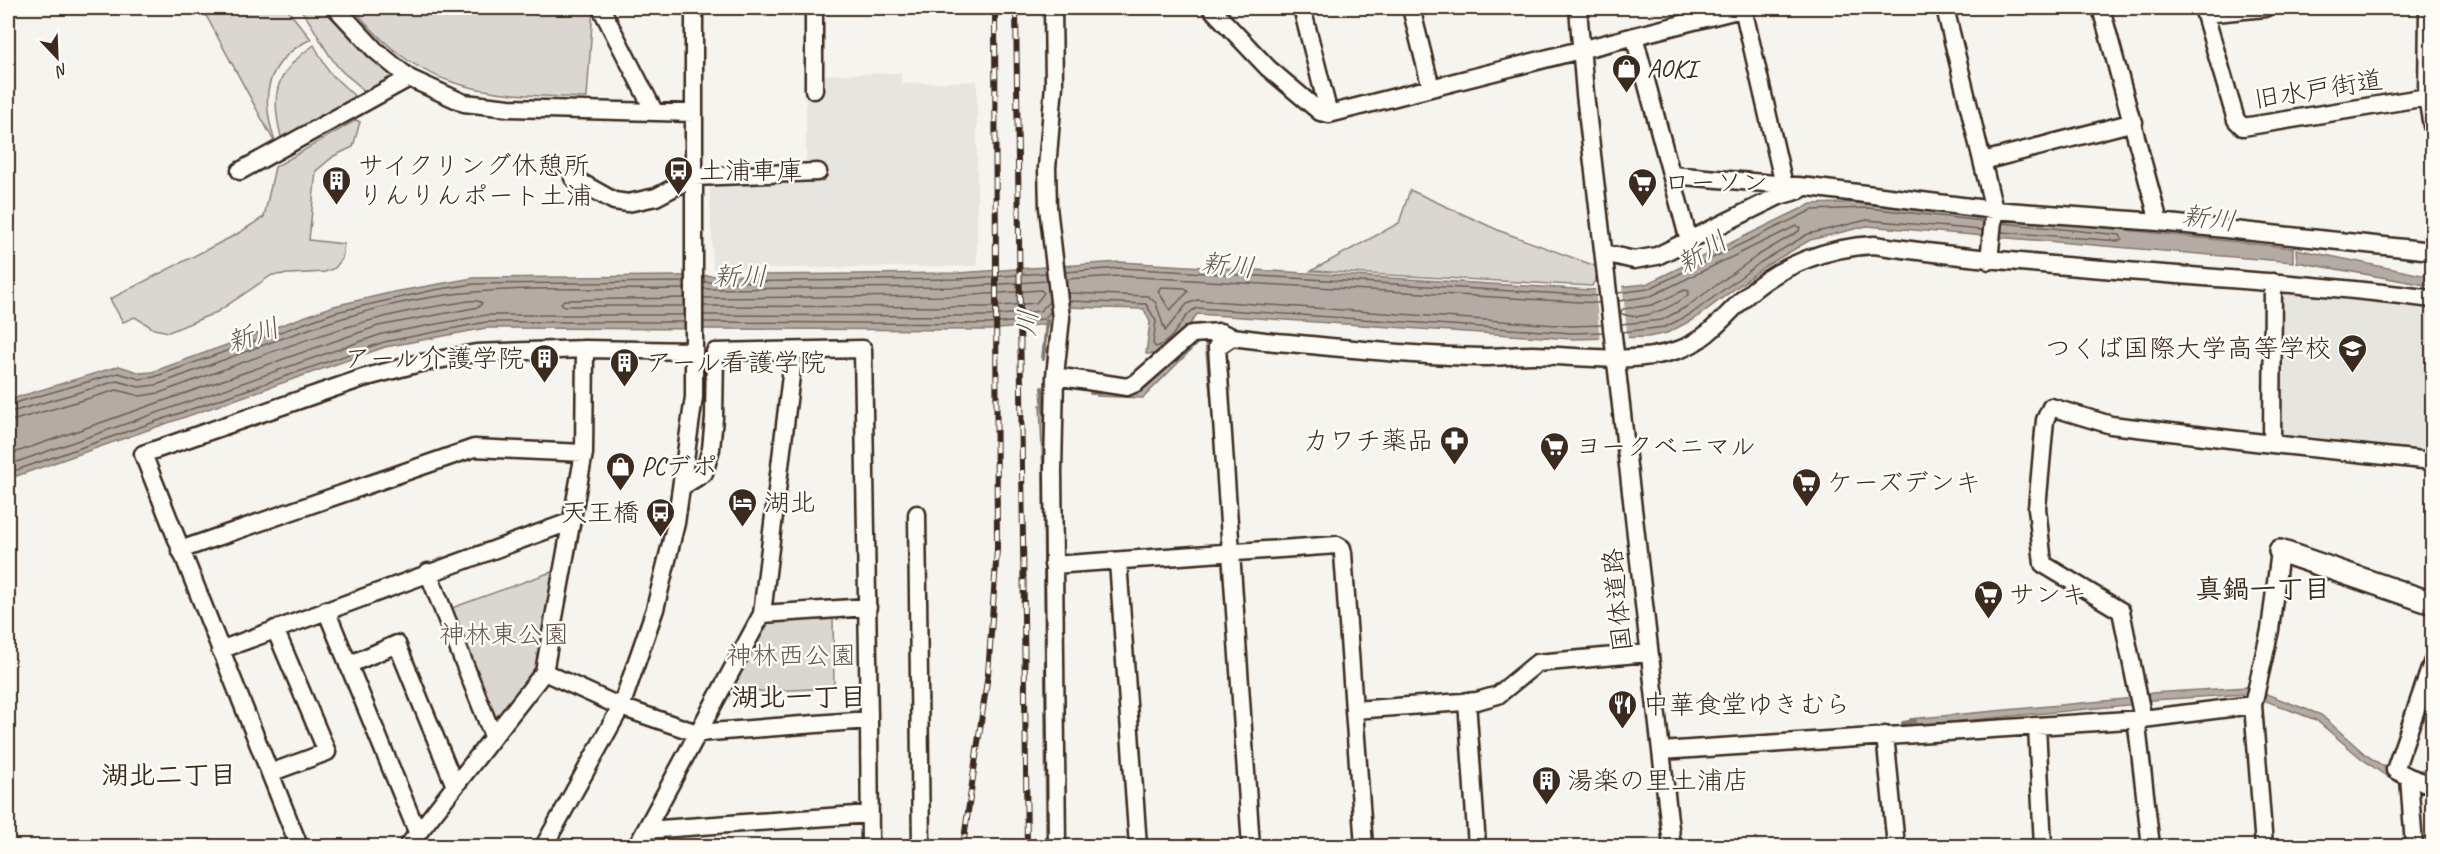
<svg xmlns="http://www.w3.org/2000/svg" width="2440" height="854" viewBox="0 0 2440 854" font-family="Caveat,'Klee One',sans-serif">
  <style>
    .built { fill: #e7e5df }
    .green { fill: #dad6d0; stroke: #8a8077; stroke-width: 1.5 }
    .water { fill: #b4aca4; stroke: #84786e; stroke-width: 1.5 }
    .pier { fill: #f5f4ee }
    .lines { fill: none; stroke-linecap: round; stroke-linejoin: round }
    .shore { stroke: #6b5e54; stroke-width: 1.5 }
    .stream { stroke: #84786e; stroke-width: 4 }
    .minor-casing { stroke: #3b2a1e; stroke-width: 21 }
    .major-casing { stroke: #3b2a1e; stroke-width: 26 }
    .minor { stroke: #fdfcf7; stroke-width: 16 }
    .major { stroke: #fdfcf7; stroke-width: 21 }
    .rail-casing { stroke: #3b2a1e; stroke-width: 6 }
    .rail { stroke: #fdfcf7; stroke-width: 4; stroke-dasharray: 11; stroke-linecap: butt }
    .labels { text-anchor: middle; stroke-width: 5; stroke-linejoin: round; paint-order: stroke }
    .poi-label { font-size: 26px; fill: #3b2a1e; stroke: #fdfcf7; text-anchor: start }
    .street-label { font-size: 26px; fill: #3b2a1e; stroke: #fdfcf7 }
    .park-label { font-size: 26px; fill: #63554a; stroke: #fdfcf7 }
    .water-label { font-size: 27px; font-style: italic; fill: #65584d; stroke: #fdfcf7 }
    .neighbourhood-label { font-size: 27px; font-weight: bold; fill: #3b2a1e; stroke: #fdfcf7 }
  </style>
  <rect width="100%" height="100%" fill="#f5f4ee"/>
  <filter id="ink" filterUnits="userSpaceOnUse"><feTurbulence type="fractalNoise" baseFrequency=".0167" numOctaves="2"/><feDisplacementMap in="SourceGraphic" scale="12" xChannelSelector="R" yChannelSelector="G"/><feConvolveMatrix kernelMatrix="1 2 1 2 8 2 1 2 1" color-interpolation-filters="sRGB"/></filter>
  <g filter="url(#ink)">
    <path class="built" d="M901,73V84L977,81V266L713,269L709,173L806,170V75Z
      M2273,285L2432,304V461L2272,444Z"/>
    <path class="green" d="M202,8H286L311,39C262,63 260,101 277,147Z
      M299,8H330L404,78L367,99C363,84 348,79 339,68C322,49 315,25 299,8Z
      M353,8H593L587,98C484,94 422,94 353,8Z
      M314,45L329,72L361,102L283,145C271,97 271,75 314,45Z
      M356,120L360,122L353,147L334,156L316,171L309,240L344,244L342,259L335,268L325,272L272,275L217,312L169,332L154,329L135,317L123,322L110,299L237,234L264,217L275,167Z
      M1410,190L1500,231L1601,268L1592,286L1311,271L1399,223Z
      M557,570L540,669L500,720L492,718L449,609Z
      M833,617L834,688L729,693L766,621Z"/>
    <path class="water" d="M1868,202L2293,248V262L1867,226L1810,240L1764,267L1694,319L1667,333L1648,337L1572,339L1197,314C1184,333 1171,355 1146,354L1150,322L1144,309L1063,307L1047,324L990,330L486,328L385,347L8,479V400L119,366L141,373L152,372L334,306L394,292L473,278L958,273L1120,262L1591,290L1646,284L1811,204Z
      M2296,249L2432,277V286L2297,262Z
      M1210,336L1230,549L1225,545L1205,341L1199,342L1143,398L1097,396V390L1140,393L1191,342Z
      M1040,405L1046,406L1050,470L1053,846H1046L1043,470Z
      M2248,687L2321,715L2366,755L2394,773L2389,778L2362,759L2316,720L2248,694L2152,700L2137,704L1911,726L1910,719L2136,698L2152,693Z"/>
    <path class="pier" d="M1622,284L1628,341H1600L1595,287Z"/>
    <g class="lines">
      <path class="shore" d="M2002,232L2119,241L2122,239L2120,235L2003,223
        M1065,272L1120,268L1599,296
        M1066,279L1120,276L1599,303
        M704,282L958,279L1046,273
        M1161,287L1185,288L1188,292L1170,310L1158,291Z
        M704,289L959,287L1047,281
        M1685,290L1689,291L1688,295C1672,307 1641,323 1620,313L1623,309L1652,305Z
        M1068,293L1148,296L1156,303L1165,331L1187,304L1197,300L1572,326L1602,325
        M1618,293L1648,289L1812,210L1868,208L1983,221
        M684,298L564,300L561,303L564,306H684
        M704,298L959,296L1041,290L1044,293L1036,303L989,307L704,306
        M1069,301L1146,304L1156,321L1153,344L1156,347C1178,339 1180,315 1197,308L1572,333L1603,332
        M1619,301L1651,296L1796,226L1800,227L1799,231L1757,256L1686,307L1662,320L1621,324
        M704,315L989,316L1040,311L1049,302
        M704,322L989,324L1044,319L1050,312
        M1622,332L1665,327L1691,314L1761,262L1808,234L1867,220L1982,230
        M8,405L118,373L140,379L154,377L336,312L434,290L474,284L684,282
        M8,413L117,381L139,387L156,385C259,348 364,300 475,292C544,286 615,290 684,289
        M8,422L117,390L140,396L159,393C255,359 349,318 451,304C460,303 475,298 482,303L479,307L378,326L8,455
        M8,465L382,334L486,315H684
        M8,473L384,342L486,322H684"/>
      <path class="stream" d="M1043,359L1047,321
        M1042,388L1044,411
        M1091,393H1100
        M1903,723L1915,721"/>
      <defs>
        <path id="minor" d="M336,8L375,50L409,78L464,103L509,108L693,113
          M601,8L654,111
          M814,8V90
          M1053,8L1054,85L1047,168L1048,207L1061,318L1055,376L1053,471L1057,846
          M1211,8L1268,68L1320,112L1329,114L1745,8
          M1302,8L1329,114
          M1411,8L1431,88
          M1578,8L1585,94L1672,846
          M1743,8L1784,185
          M1945,8L1994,210L1989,261
          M2101,8L2159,222
          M2203,8L2236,120L2243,127L2427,97
          M2428,8L2427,97L2432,126
          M2205,14L2265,8
          M1634,36L1689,241
          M1983,161L2134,122
          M240,171L409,78
          M1672,175L1809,187L1994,210L2159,222L2432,251
          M573,178L614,201L628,203L656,197L694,177L818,172
          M1604,253L1634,260L1657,256L1779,196L1800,190
          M1232,337L1217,347L1251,846
          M1055,376L1127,387L1136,383L1192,334L1220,332L1232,337L1265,341C1337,347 1410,356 1483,357C1500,357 1516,355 1533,355C1581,356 1631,365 1678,350C1706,341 1725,316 1745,297C1779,265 1829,247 1874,245C2059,272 2247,275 2432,299
          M2272,444L2432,461
          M917,514L921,846
          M180,550L474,448L584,453
          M1118,561L1138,846
          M1053,565L1337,545L1342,548L1343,553L1354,710L1477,701L1498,695L1537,663L1648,653
          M428,572L493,736
          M326,610L418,834
          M762,614L868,607
          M220,650L572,521
          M348,665L397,644L455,786
          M544,672L621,707L697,733L869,720L863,349L715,352L714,418L711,449L704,473L683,486
          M1467,701L1477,846
          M1354,710L1364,846
          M869,720L870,846
          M2037,726L2043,846
          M1885,735L1896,846
          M1661,751L2143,719L2253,705
          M270,773L327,752L275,629
          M2409,777L2395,770L2432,663
          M646,830L870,814
          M299,846L143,454L363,378L416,364L476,353L585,349L694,351
          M408,846L544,672L584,453L585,349
          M544,846L621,707L655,609L676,523L694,397V8
          M637,846L762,614L794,351
          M2151,846L2137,726L2143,719L2121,611L2043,564L2037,508L2045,420L2051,407L2111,425L2272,444L2273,282
          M2264,846L2253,705L2270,630L2280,551
          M2414,846L2409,777L2432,785"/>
        <path id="major" d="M2280,551L2432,603"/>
      </defs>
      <use href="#minor" class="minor-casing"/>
      <use href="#major" class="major-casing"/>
      <use href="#minor" class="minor"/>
      <use href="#major" class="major"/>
      <defs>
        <path id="rail" d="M1016,8L1027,846
          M963,846L988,674L997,549L995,8"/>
      </defs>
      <use href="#rail" class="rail-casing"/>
      <use href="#rail" class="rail"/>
    </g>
  </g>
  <defs>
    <symbol id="shop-pin" viewBox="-11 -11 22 30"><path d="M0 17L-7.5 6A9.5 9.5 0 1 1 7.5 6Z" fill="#3b2a1e" stroke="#fdfcf7"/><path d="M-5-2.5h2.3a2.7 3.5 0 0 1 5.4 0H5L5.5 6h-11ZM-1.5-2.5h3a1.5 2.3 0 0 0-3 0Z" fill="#fff"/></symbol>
    <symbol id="bus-pin" viewBox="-11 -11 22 30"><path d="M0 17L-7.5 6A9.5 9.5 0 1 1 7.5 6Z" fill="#3b2a1e" stroke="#fdfcf7"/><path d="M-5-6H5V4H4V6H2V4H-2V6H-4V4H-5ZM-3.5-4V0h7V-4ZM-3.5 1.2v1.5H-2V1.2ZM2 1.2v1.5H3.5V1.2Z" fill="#fff"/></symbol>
    <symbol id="building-pin" viewBox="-11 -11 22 30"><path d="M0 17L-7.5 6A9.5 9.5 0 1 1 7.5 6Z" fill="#3b2a1e" stroke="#fdfcf7"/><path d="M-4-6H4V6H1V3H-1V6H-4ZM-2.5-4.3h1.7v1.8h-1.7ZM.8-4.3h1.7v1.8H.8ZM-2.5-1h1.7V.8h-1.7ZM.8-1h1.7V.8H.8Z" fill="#fff"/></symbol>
    <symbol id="supermarket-pin" viewBox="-11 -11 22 30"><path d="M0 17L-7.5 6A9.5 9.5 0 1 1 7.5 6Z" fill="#3b2a1e" stroke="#fdfcf7"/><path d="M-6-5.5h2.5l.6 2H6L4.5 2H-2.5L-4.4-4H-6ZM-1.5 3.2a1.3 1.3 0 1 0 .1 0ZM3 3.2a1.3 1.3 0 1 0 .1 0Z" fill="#fff"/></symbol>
    <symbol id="school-pin" viewBox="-11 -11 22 30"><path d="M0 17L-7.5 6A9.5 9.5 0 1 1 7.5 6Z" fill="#3b2a1e" stroke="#fdfcf7"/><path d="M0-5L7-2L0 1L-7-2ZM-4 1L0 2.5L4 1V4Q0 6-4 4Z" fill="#fff"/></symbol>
    <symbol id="pharmacy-pin" viewBox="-11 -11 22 30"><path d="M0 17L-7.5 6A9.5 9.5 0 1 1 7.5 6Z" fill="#3b2a1e" stroke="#fdfcf7"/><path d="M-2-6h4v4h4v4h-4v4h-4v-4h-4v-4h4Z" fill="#fff"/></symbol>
    <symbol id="hotel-pin" viewBox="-11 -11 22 30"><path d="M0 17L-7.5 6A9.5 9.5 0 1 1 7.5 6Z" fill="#3b2a1e" stroke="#fdfcf7"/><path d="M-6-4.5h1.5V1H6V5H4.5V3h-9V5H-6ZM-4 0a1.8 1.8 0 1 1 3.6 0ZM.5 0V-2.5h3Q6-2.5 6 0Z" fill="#fff"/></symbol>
    <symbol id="restaurant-pin" viewBox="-11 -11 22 30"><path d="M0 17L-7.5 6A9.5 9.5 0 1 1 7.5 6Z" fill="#3b2a1e" stroke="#fdfcf7"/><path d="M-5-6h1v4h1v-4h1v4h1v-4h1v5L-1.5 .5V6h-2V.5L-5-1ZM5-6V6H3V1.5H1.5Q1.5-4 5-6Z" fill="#fff"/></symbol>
  </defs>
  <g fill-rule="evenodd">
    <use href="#shop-pin" x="1610" y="52" width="33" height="45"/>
    <use href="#bus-pin" x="662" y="154" width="33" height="45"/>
    <use href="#building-pin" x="320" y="164" width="33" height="45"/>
    <use href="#supermarket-pin" x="1626" y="166" width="33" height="45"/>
    <use href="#school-pin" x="2336" y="332" width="33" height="45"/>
    <use href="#building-pin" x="528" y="342" width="33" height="45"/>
    <use href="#building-pin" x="608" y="346" width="33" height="45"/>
    <use href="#pharmacy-pin" x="1438" y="424" width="33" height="45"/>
    <use href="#supermarket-pin" x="1538" y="430" width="33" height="45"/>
    <use href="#shop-pin" x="604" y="450" width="33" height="45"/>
    <use href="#supermarket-pin" x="1790" y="466" width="33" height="45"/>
    <use href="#hotel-pin" x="726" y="486" width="33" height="45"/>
    <use href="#bus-pin" x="644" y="496" width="33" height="45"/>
    <use href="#supermarket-pin" x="1972" y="578" width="33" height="45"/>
    <use href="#restaurant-pin" x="1606" y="688" width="33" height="45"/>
    <use href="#building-pin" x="1530" y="764" width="33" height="45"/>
  </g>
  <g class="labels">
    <g class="poi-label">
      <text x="1647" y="77">AOKI</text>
      <text x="358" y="174">サイクリング休憩所<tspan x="358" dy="30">りんりんポート土浦</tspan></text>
      <text x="699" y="179">土浦車庫</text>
      <text x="1664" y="191">ローソン</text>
      <text x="2331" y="357" text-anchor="end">つくば国際大学高等学校</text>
      <text x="524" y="367" text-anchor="end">アール介護学院</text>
      <text x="646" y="371">アール看護学院</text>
      <text x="1433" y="449" text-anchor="end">カワチ薬品</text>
      <text x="1576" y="455">ヨークベニマル</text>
      <text x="641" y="475">PCデポ</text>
      <text x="1827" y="491">ケーズデンキ</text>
      <text x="764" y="511">湖北</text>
      <text x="639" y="521" text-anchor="end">天王橋</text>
      <text x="2009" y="603">サンキ</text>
      <text x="1643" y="713">中華食堂ゆきむら</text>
      <text x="1567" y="789">湯楽の里土浦店</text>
    </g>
    <g class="street-label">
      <text transform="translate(2318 89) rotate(-9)" y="9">旧水戸街道</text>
      <text transform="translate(1617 600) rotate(-96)" y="9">国体道路</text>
    </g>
    <g class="park-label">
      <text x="504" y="643">神林東公園</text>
      <text x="791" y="664">神林西公園</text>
    </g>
    <g class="water-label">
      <text transform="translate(2209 218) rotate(7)" y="9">新川</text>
      <text transform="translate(1702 252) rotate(-32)" y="9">新川</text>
      <text transform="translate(1228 265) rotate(6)" y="9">新川</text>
      <text x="740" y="285">新川</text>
      <text transform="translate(1027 323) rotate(-85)" y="9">川</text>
      <text transform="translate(253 335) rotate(-19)" y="9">新川</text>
    </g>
    <g class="neighbourhood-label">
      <text x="2263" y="598">真鍋一丁目</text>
      <text x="799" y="706">湖北一丁目</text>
      <text x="169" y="784">湖北二丁目</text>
    </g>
  </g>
  <rect width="2440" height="854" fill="none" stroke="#fdfcf7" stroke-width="30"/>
  <rect x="15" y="15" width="2410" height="824" fill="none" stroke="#3b2a1e" stroke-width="2" filter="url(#ink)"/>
  <g transform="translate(57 57) rotate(157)" stroke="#fdfcf7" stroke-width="4.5" paint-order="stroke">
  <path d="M0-4.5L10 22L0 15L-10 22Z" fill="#3b2a1e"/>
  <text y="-9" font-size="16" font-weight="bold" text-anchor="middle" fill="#3b2a1e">N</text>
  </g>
</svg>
